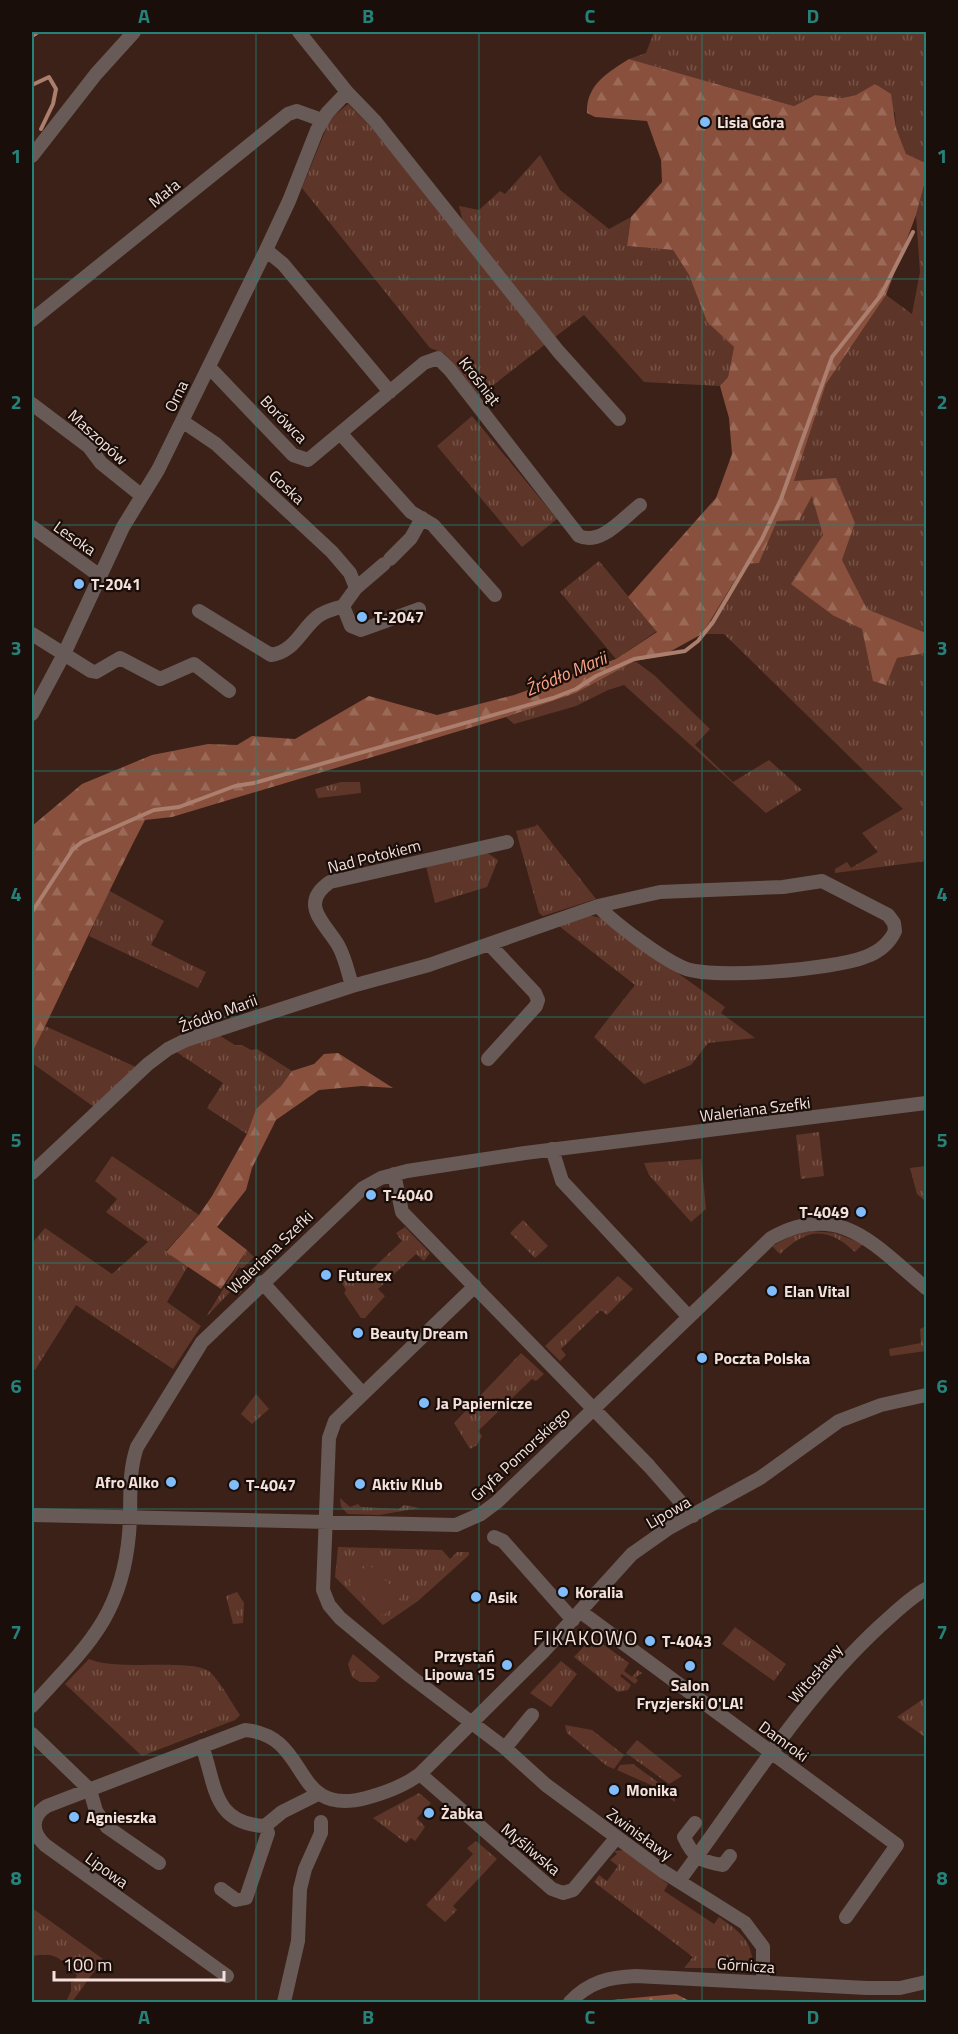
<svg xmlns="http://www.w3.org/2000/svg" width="958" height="2034" viewBox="0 0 958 2034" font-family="'Titillium Web',sans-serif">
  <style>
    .grass { fill: url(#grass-tufts) }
    .forest { fill: url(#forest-firs) }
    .garden { fill: #5e3629 }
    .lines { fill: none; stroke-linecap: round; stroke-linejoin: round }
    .stream { stroke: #ab7e6e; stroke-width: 4 }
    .street { stroke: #685a56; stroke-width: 14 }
    .grid { fill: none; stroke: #268179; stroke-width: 1.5; stroke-opacity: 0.55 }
    .poi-dot { fill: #80bdfa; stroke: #1a0e0a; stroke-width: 2 }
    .labels { text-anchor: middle; stroke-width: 4.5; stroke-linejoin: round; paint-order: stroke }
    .poi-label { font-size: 16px; font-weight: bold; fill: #f4e1db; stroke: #1a0e0a; text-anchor: start }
    .street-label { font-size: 16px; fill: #f4e1db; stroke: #1a0e0a }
    .water-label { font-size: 18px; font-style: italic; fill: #fda588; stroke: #1a0e0a }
    .quarter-label { font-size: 20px; letter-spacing: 1.5px; fill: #f4e1db; stroke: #1a0e0a }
    .neatline { fill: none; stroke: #268179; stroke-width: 2 }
    .grid-label { font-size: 20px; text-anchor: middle; font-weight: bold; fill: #268179 }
  </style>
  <defs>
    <pattern id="grass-tufts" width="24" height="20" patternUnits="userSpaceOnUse" patternTransform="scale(1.5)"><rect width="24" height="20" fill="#5e3629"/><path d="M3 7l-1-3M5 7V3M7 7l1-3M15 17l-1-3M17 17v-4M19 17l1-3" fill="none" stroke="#765347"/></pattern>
    <pattern id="forest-firs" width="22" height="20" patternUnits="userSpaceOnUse" patternTransform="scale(1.5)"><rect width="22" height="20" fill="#89503d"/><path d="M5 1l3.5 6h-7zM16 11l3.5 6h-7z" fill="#9a6958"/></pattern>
  </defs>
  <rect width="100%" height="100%" fill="#3b2118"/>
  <path class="grass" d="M654,32H926V163L906,154L896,128L895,113L876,84L856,95L842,98L815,95L794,106L629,59L646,53Z
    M348,104L371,127L547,343L478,397L444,353L430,348L302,188L330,119Z
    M540,155L560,190L609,229L631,217L627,246L673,250L689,275L707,322L734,347L728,377L720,386L644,382L584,315L555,337L463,222L459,206L479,210L500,191L505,194Z
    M926,178V633L867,609L842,560L855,523L794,481L826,384L886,295L912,314L920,272L916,215Z
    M472,416L557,519L522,547L437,446Z
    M813,495L823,535L834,616L862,629L897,658L926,653V861L835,873V869L847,862L851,868L878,852L862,833L903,809L724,634H702L745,564L759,563L777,521Z
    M599,561L657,631L616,659L560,592Z
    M635,661L654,675L710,729L695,745L733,782L769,760L802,790L766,813L624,685L608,690L576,706L514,724L506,717L576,693Z
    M341,782H360L361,793L318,798L315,789Z
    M537,824L596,899L543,916L539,913L516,831L536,826Z
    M486,852L498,860L487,887L435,903L426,866Z
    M108,890L164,921L151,945L206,972L198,988L89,936Z
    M588,915L601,918L725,1007L721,1013L755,1038L708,1043L691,1065L644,1084L594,1037L635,985L559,926Z
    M45,1026L136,1067L94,1107L32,1063V1053Z
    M217,1034L235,1045H242L251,1050L257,1049L292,1071L281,1086L256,1109L247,1134L207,1108L223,1083L175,1051Z
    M819,1132L824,1176L801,1179L796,1135Z
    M112,1156L199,1215L166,1251L188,1266L167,1302L201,1326L173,1369L76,1305L35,1370L32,1368V1243L45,1228L112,1274L148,1242L106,1212L117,1199L95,1181Z
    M701,1159L706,1209L691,1222L649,1175L644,1163Z
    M926,1166V1202L917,1194L910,1168Z
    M523,1220L548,1246L535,1258L510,1233Z
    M405,1227L430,1253L424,1261L416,1254L378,1289L385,1296L365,1318H361L344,1293L346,1290L341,1281L358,1268L366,1275L402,1241L396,1233Z
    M811,1231L835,1233L863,1244L855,1252C827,1226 807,1228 780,1254L772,1246L791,1236Z
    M247,1250L254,1257L244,1267L248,1273L244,1274L246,1271L239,1267L232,1279L239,1283L242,1277L249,1280L239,1295L232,1290L206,1317Z
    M618,1276L633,1289L607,1315L601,1310L561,1349L566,1355L560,1361L545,1346Z
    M926,1326V1351L890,1356L889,1349L921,1343L920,1329Z
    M521,1353L544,1374L536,1381L532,1379L478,1431L482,1436L477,1445L470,1449L454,1423Z
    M256,1394L269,1409L252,1424L241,1414Z
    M340,1498L350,1507L358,1504L361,1507L399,1509L404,1505L420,1508L379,1515L348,1514L341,1507Z
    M338,1547L442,1550L450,1559L457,1552H469V1555L418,1601L383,1625L335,1577Z
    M237,1592L244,1603L243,1623L233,1624L226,1596Z
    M735,1627L786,1664L774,1681L722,1644Z
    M593,1637L629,1663L624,1671L632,1677L638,1670L642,1673L635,1678L638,1680L635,1684L622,1674L620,1676L631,1685L628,1690L618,1692L574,1657Z
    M353,1654L380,1677L375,1682H360L352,1677L348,1664Z
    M89,1659C119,1672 194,1657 211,1673C222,1684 231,1702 240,1715L235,1720L142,1756L65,1684Z
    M561,1661L577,1674L551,1707L530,1693Z
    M926,1697V1738L897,1717Z
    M565,1725L592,1730L624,1755L614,1769L607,1766L567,1733Z
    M637,1740L682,1776L669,1784L626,1753Z
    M633,1764L674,1794L675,1802L651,1785L617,1770L620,1765Z
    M419,1793L431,1803L417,1818L425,1827L415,1841L411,1838L406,1843L373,1818Z
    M476,1841L497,1859L453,1906L457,1910L445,1922L426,1905L473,1854L467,1848Z
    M624,1850L668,1884L664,1891L714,1924L719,1917C734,1928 749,1937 752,1957L740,1968H684L693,1957L594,1882L599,1875L607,1881L618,1866L610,1860L617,1854L614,1851Z
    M32,1908L103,1959L72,2002H66L71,1991V1982H74L77,1975C58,1958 58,1952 32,1956Z"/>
  <path class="forest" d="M629,59L794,106L815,95L842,98L856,95L875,84L891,94L896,128L906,154L926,163V178L916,215L886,295L826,384L794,481L836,478L855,523L842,560L867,609L926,633V653L897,658L886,685L873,681L862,629L834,616L791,584L823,535L812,496L799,520L777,521L759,563L745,564L702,634L662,656L635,661L576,693L506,717L172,817L145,820C105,897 70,976 32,1053V826L82,784L152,755L208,744L237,745L252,736L295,739L369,696L437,715L514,695L616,659L657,632L628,597L716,498L732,454L729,418L720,386L728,377L734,347L707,322L689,275L673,250L627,246L631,217L662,182L661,160L647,121L595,117L587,113C586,85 607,73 629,59Z
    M338,1053L393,1088L362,1086L319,1090L276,1120L252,1168L246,1190L217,1227L247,1250L221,1289L166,1252L199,1215L212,1196L247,1134L256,1109L281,1086L292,1071L314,1064L324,1054Z
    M676,1994L690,2001L713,2002H590Z"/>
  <path class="garden" d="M368,1564L402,1596L383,1616L349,1583Z"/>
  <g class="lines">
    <path class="stream" d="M32,36L38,32
      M32,85L49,77L56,89L53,104L41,129
      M32,912L73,849L82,842L154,810L179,807L235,786L254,783L553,698L576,689L596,676L634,659L685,651L698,641L713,622L762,539L781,499L832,357L881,295L913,232"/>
    <path class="street" d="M299,32L347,92L375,121L558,351L619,419
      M32,156L96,74L134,32
      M266,250L283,264L390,392
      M32,320L288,114L297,111L322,120
      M209,367L293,455L308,460L424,363L438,358L450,370L579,536C601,546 623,518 640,505
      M32,404L89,447L101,463L142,496
      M182,421L216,444L332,552L350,573L356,588L343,606L351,626L361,630L419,609
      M341,434L411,512L433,525L495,595
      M32,527L100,576
      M390,559L411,538L422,518
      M356,588L384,564
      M199,611L271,655C295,651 300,631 317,617C324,611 335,609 343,606
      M32,634L91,671L96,672L120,658L160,679L194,664L229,691
      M32,714L64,654L123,527L158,470L266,250L289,201L317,130L327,113L347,92
      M352,986C348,972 345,957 338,945C325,923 298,904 330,882L507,842
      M488,1059L536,1006L538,1000L535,993L490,945
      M552,1149L562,1181L689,1317
      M32,1173L148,1064L168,1049L186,1040L352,986L429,965L598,906L660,892L783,887L822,881L888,915L894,923L895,931C889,944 879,952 865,957C835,969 713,980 684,968C662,959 614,923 598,906
      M394,1174L402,1212L649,1466L693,1516
      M262,1282L362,1393
      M475,1286L335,1421L329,1438L323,1590L329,1605L340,1618L410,1676L505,1748L546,1785L664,1872L745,1923L763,1947V1982
      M32,1515L456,1525L481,1514L497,1502L771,1238C840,1199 876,1247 926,1288
      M494,1537L503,1541L573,1620
      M581,1612L897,1845L846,1917
      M32,1706C85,1648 122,1617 129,1534C132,1504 127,1476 137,1447L202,1342L363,1188L381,1178L407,1171L525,1153L926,1103
      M32,1734L90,1790L96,1811L107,1827L159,1863
      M202,1746C216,1784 212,1824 265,1826
      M505,1748L532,1715
      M420,1774L552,1889L563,1893L573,1890L617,1837
      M695,1823L684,1837C693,1857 701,1862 723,1865L730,1856
      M679,1881C743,1795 801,1699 880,1626C895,1613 909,1598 926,1589
      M221,1889L236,1900L246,1898L268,1833L265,1826L282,1812L318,1794
      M227,1976L45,1845C31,1832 31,1816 47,1806L245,1730C313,1736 289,1818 366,1798C385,1793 404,1786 420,1774L543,1652L632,1554L669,1528L760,1478L839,1421L881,1405L926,1395
      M284,2002L298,1941L300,1889L305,1869L321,1833V1822
      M570,2002C589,1982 609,1977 636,1976L867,1988H900L926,1982"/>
  </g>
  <path class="grid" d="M256,32V2002M479,32V2002M702,32V2002M32,279H926M32,525H926M32,771H926M32,1017H926M32,1263H926M32,1509H926M32,1755H926"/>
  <g class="poi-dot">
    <circle cx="705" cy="122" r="6"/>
    <circle cx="79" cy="584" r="6"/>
    <circle cx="362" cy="617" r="6"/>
    <circle cx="371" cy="1195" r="6"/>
    <circle cx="861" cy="1212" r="6"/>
    <circle cx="326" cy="1275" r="6"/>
    <circle cx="772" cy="1291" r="6"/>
    <circle cx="358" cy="1333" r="6"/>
    <circle cx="702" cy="1358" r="6"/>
    <circle cx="424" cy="1403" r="6"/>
    <circle cx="171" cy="1482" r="6"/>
    <circle cx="360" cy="1484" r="6"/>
    <circle cx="234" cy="1485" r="6"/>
    <circle cx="563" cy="1592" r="6"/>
    <circle cx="476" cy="1597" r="6"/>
    <circle cx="650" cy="1641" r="6"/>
    <circle cx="507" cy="1665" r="6"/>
    <circle cx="690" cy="1666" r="6"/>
    <circle cx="614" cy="1790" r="6"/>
    <circle cx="429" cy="1813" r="6"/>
    <circle cx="74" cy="1817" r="6"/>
  </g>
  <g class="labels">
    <g class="poi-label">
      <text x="717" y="128">Lisia Góra</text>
      <text x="91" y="590">T-2041</text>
      <text x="374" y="623">T-2047</text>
      <text x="383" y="1201">T-4040</text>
      <text x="849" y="1218" text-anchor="end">T-4049</text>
      <text x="338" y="1281">Futurex</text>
      <text x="784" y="1297">Elan Vital</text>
      <text x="370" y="1339">Beauty Dream</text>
      <text x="714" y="1364">Poczta Polska</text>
      <text x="436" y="1409">Ja Papiernicze</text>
      <text x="159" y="1488" text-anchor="end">Afro Alko</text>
      <text x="372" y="1490">Aktiv Klub</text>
      <text x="246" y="1491">T-4047</text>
      <text x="575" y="1598">Koralia</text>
      <text x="488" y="1603">Asik</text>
      <text x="662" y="1647">T-4043</text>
      <text x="495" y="1662" text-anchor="end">Przystań<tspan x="495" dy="18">Lipowa 15</tspan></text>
      <text x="690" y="1691" text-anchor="middle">Salon<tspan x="690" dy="18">Fryzjerski O'LA!</tspan></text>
      <text x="626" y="1796">Monika</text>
      <text x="441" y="1819">Żabka</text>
      <text x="86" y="1823">Agnieszka</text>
    </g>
    <g class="street-label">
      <text transform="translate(164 193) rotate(-39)" y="6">Mała</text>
      <text transform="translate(480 381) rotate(52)" y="6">Krośniąt</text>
      <text transform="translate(176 396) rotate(-64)" y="6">Orna</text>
      <text transform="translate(284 419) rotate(46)" y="6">Borówca</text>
      <text transform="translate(98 437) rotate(42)" y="6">Maszopów</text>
      <text transform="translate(287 487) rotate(43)" y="6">Goska</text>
      <text transform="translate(75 538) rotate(35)" y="6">Lesoka</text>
      <text transform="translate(374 856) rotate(-14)" y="6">Nad Potokiem</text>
      <text transform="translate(218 1013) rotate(-20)" y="6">Źródło Marii</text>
      <text transform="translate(755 1109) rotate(-7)" y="6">Waleriana Szefki</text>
      <text transform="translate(270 1252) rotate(-44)" y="6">Waleriana Szefki</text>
      <text transform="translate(520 1454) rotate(-43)" y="6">Gryfa Pomorskiego</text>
      <text transform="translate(668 1512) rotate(-30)" y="6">Lipowa</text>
      <text transform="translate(815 1673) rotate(-49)" y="6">Witosławy</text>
      <text transform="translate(784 1741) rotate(36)" y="6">Damroki</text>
      <text transform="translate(640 1834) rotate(36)" y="6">Zwinisławy</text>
      <text transform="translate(531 1849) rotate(40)" y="6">Myśliwska</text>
      <text transform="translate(107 1870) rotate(36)" y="6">Lipowa</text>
      <text transform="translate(746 1965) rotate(4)" y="6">Górnicza</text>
    </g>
    <g class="water-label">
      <text transform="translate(566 674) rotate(-23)" y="6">Źródło Marii</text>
    </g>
    <g class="quarter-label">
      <text x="586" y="1645">FIKAKOWO</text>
    </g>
  </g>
  <rect width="958" height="2034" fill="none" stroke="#1a0e0a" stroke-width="66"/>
  <path d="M54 1971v9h170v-9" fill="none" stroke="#f4e1db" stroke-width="3"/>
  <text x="63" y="1971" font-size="18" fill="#f4e1db" stroke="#1a0e0a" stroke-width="4.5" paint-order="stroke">100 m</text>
  <rect x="33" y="33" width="892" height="1968" class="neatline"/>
  <g class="grid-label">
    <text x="144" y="23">A</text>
    <text x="368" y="23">B</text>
    <text x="590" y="23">C</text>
    <text x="813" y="23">D</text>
    <text x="16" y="163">1</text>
    <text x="942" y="163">1</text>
    <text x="16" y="409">2</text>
    <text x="942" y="409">2</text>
    <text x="16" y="655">3</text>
    <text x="942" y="655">3</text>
    <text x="16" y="901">4</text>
    <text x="942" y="901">4</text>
    <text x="16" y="1147">5</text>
    <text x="942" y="1147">5</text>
    <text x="16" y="1393">6</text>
    <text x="942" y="1393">6</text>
    <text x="16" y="1639">7</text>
    <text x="942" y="1639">7</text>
    <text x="16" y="1885">8</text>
    <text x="942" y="1885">8</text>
    <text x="144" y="2024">A</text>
    <text x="368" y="2024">B</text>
    <text x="590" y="2024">C</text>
    <text x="813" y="2024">D</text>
  </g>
</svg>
